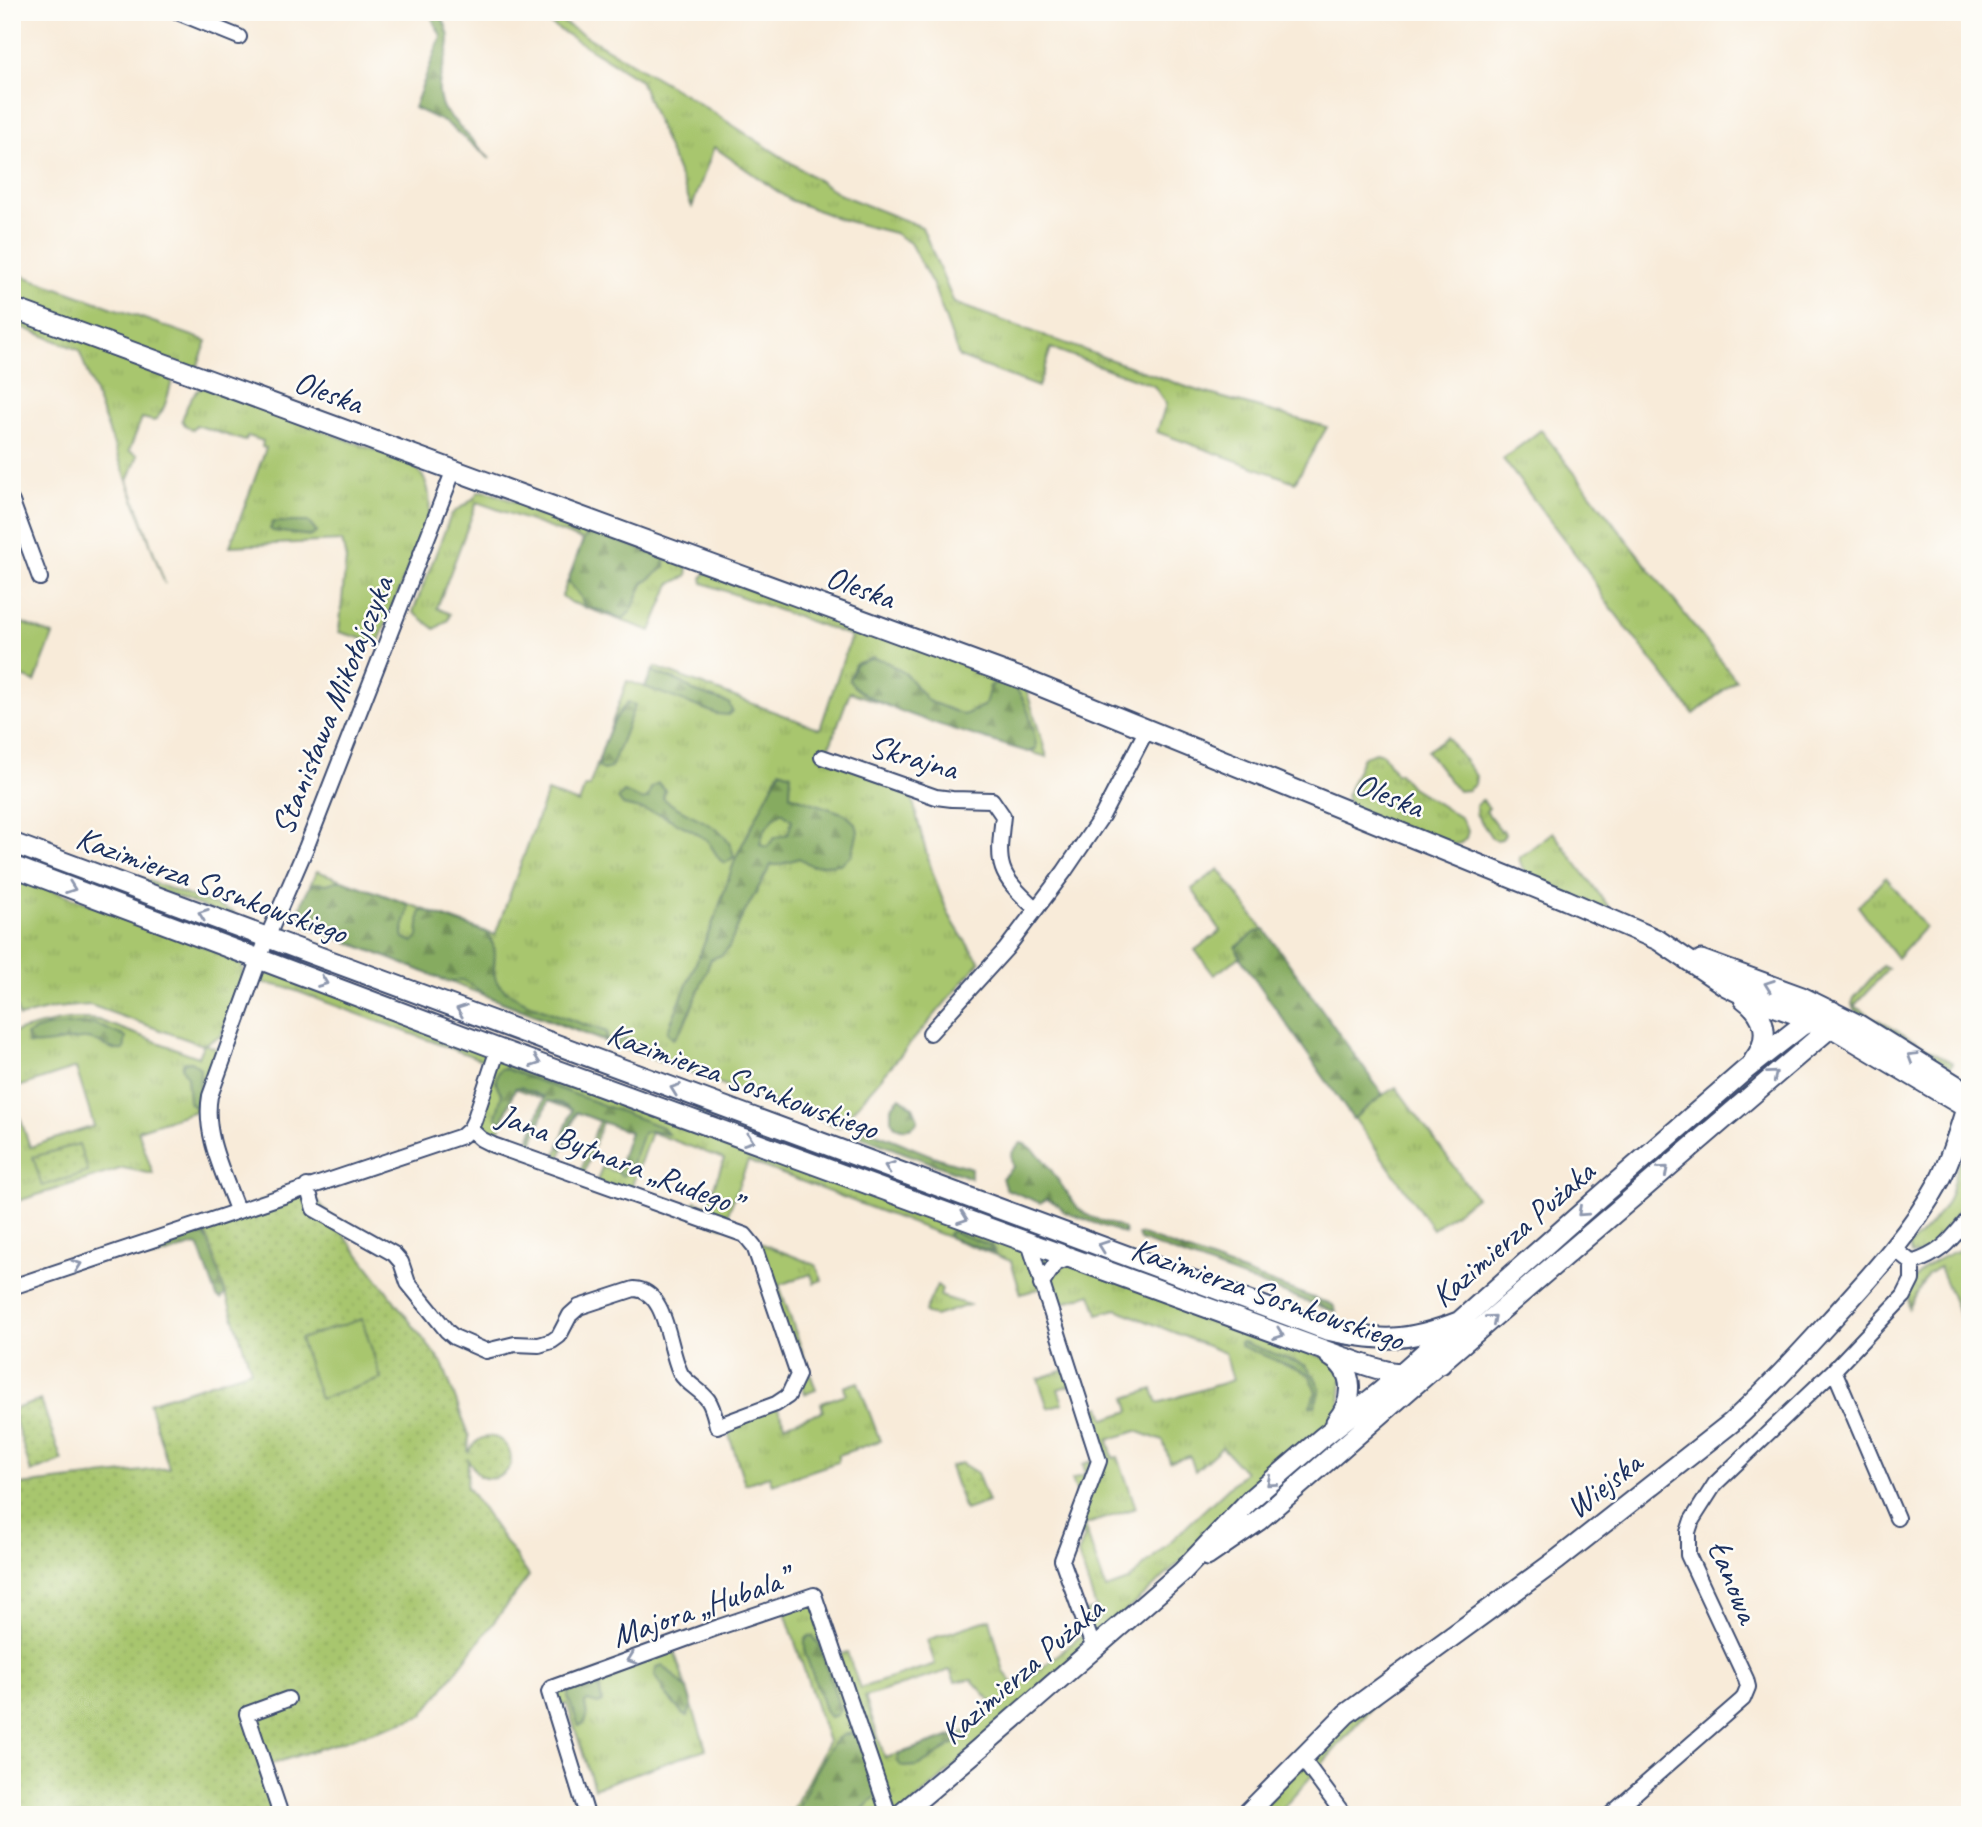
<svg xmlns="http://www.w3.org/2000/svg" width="1982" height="1827" viewBox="0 0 1982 1827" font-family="Caveat,sans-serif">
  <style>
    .grass { fill: url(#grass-tufts); stroke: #627a66; stroke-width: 2; fill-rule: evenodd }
    .forest { fill: url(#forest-firs); stroke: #506d60; stroke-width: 2; fill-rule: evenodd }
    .park { fill: url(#park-dots); stroke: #627a66; stroke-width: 2 }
    .pitch { fill: #a8c66e; stroke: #627a66; stroke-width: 2 }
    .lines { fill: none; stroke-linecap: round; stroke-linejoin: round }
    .street-casing { stroke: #3c4b70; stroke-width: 18 }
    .secondary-casing { stroke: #3c4b70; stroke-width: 23 }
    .street { stroke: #fff; stroke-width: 14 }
    .secondary { stroke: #fff; stroke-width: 19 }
    .oneway { stroke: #8d97ae }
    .labels { text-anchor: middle; stroke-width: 5; stroke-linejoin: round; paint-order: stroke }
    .street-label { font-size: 33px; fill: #1b2f5e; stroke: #fdfcf7 }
  </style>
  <defs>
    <pattern id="grass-tufts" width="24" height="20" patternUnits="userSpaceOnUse" patternTransform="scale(1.75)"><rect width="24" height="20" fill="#a8c66e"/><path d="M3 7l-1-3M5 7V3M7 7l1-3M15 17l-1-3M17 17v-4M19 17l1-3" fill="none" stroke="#90aa62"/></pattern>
    <pattern id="forest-firs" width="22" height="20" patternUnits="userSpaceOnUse" patternTransform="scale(1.75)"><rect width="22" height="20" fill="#86ab61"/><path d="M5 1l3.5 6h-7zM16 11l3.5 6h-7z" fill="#6d8c53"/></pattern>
    <pattern id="park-dots" width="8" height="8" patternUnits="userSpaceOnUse" patternTransform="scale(1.75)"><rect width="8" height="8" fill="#a8c66e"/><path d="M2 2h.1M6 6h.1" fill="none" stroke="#90aa62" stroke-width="1.8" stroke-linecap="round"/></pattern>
  </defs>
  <rect width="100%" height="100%" fill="#fdfcf7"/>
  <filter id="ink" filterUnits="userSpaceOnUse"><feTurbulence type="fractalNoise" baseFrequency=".0143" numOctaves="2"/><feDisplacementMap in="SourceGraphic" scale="14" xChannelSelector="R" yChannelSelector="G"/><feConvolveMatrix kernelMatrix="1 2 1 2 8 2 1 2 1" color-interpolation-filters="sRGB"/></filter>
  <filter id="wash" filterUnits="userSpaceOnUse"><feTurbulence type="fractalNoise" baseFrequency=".00686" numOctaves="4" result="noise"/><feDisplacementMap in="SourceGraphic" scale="28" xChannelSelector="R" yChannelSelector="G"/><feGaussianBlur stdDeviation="1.57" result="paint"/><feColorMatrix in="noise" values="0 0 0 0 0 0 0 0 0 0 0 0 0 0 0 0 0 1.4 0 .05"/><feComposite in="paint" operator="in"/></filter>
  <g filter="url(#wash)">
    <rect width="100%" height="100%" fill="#f8ebd9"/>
    <path class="grass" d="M531,12H545L686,95L841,195L922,227L954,303L1192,389L1327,427L1295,482L1157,432L1166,404L1154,386L1146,383L1051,348L1038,387L959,357L933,285L910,243L894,233L843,220L790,200L714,147L692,207L640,80Z
      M12,272L207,341L194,375L158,363L172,381C168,395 165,412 154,421L142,418L129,451L138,455L128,481L165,584L79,350L12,323Z
      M204,387L413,464C429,480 431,495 429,516L378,643L339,632L346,559L342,541L230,546L266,448L262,447L263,441L248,436L245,441L196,425L193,430L185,425L182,420C187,407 190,392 204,387Z
      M1541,430L1736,680L1694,714L1604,599L1588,571L1503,459Z
      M486,491L688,566L687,576L670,584L651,631L570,602L562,596L583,540L477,502L437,608L450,614L448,620L435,629L413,612L451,515C459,507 474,502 478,492Z
      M706,572L1023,679L1047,757L948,727L850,692L826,756L910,787C919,829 930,873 948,912C956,930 969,946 980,962L839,1127L571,1029L306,926C303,924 299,923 299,917C298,907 312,881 317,871L495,935L547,792L579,803L585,786L589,787L627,681L645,687L655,667L820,729L851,636L703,583L702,578Z
      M1447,737L1476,776L1475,784L1468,790L1458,791L1427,751Z
      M1375,752L1383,754L1396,774L1399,773L1411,787L1461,818L1468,831L1466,838L1461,843L1438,848L1352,812L1346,796L1363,757Z
      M1482,800L1489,808L1486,811L1501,831L1503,830L1505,834L1502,839L1496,840L1492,838L1476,814V806Z
      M1553,832L1620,922L1546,892L1522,868L1519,858Z
      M12,852L228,930L227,934L183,918L122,902L12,861Z
      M96,862L234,912L232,918L94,866Z
      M1219,869L1383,1095L1396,1087L1476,1197L1433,1229L1240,957L1214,975L1195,950L1221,931L1192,889Z
      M12,875L238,959C243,966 245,970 242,978L221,1036L204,1044L225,1052L208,1107L138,1130L153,1174L123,1168L15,1202L12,1194V1094L30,1147L94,1126L76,1068L12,1089V1033C41,1025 68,1016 98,1020L198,1057L203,1045L90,1005L55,1008L19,1017L15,1003H12Z
      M1886,877L1925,927L1897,958L1858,906Z
      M259,957L1343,1365L1339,1419L900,1815H790L828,1742L783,1606L814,1595L836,1656L847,1652L860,1688L935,1664L927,1640L990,1619L1004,1672L1017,1688L1087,1631L1081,1613L1096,1608L1078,1554L1085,1536L1073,1531L1082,1507L1072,1479L1086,1474L1083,1464L1098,1459L1083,1412L1101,1406L1105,1419L1130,1411L1126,1398L1153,1389L1158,1403L1233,1380L1225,1353L1116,1309L1098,1314L1091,1294L1049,1307L1042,1288L1021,1294L1011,1261L748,1161L723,1227L690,1215L695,1201L707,1205L724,1159L651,1132L629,1194L597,1182L602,1167L617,1172L630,1132L602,1122L583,1177L579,1176L599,1121L577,1112L556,1168L552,1166L572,1110L548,1101L527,1157L523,1156L544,1099L515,1088L494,1145L476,1135L493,1064L288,988L251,980ZM1136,1431L1163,1441L1170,1462L1190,1456L1195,1471L1222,1447L1245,1472L1128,1581L1106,1589L1084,1525L1136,1508L1118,1457L1113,1458L1108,1440ZM950,1670L955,1682L971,1679L991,1701L978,1721L969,1724L970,1730L885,1758L865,1697Z
      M1882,966L1888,969L1854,1006L1953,1063L1950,1067L1854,1010L1852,1004L1854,998Z
      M1785,1045L1791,1052L1445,1351L1440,1345Z
      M698,1104L1335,1340L1333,1347L695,1113Z
      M1970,1148V1195L1946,1227L1950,1235L1918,1255L1911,1254L1909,1247C1922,1232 1941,1217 1948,1199C1957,1178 1951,1167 1970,1148Z
      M750,1239L816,1265L822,1280L814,1283L811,1274L779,1285L816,1390L805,1394Z
      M1966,1247H1970V1326L1965,1328L1939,1267L1928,1274L1909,1308C1904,1270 1938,1259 1966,1247Z
      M937,1285L942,1289L940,1296L969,1305L935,1316L926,1314L925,1311Z
      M1068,1369L1074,1384L1058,1389L1063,1403L1048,1408L1038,1379Z
      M858,1382L880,1441L838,1455V1462L772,1484L769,1476L745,1484L725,1423L776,1404L785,1425L823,1411L821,1403L846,1394L844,1387Z
      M672,1644L706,1749L594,1788L567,1704L554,1708L551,1688Z
      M1375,1704L1277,1815H1246L1321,1736Z"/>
    <path class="forest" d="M429,12H440C443,20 449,30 449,39C449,64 430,83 444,110L490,159L446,123L414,108L441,36Z
      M273,522H308L317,532L312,536L273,531L270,529Z
      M590,530L665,558V567L643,584L631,611L622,620L603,611L584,607L581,597L568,581L583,541Z
      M873,658L883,660L906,674L928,701L964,715L985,705L990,686L997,682C1003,684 1012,687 1017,691C1027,699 1036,737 1036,749L1028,752L1008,746C978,736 860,705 849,680L855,664Z
      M652,671L683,683L693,691L729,703L732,711L728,715L717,714L645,687Z
      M628,702L635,705L611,768L603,770L599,767C599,749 615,715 628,702Z
      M780,770L791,774L790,795L845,814L856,824L858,831L852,855L840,864L812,866L799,858L779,865H771L740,921L729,947L722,955L711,959C704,976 686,1029 673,1039L667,1032L716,915L736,857ZM782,812L792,820L788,834L774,838L767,847L760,845C762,832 770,819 782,812Z
      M658,783L665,790L663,798C685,818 729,822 734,857L725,863L720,860L707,840L691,830L660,814L623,805L618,798L624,792L643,800L648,798L651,788Z
      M336,881H345L408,904C410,916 400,925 404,938L413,942L418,936L420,912L424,910L488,933C490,938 493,943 494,948C497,959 491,968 496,980C507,1002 583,1023 607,1032V1040L604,1041L489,997L463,980L449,982L301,923C297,913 305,889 314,883L327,884Z
      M1265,930L1383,1095L1353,1119L1239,956L1236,947L1256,932Z
      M93,1023L126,1037L124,1050C110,1052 100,1040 86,1039C67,1038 47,1047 28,1044L26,1035C46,1023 72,1025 93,1023Z
      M622,1038L657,1050L660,1054L659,1059L655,1060L617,1046V1040Z
      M191,1061L200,1068L199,1098L195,1108L189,1102L187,1077L182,1067L184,1062Z
      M504,1068L662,1127L668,1134L650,1131L643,1133L629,1172L622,1176L617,1172L630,1132L576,1112L562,1148L559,1146L572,1110L560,1103L548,1101L531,1147H528L544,1097L520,1087L515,1088L503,1120H499L496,1117L502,1094C495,1085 494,1079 500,1069Z
      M900,1097L913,1107L918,1119C915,1130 904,1130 895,1126L891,1120V1107Z
      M864,1129C888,1136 910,1147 933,1156C945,1161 958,1163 971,1168V1178L862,1137L861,1130Z
      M1021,1143C1043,1148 1063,1192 1079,1209C1091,1221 1110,1221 1124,1229L1125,1234L1064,1212L1059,1205L1047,1199L1040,1203L1006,1189L1002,1178L1013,1167C1008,1156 1012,1151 1021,1143Z
      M200,1230C213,1242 223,1278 225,1295L221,1299L217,1297L199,1247L196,1245L150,1259L147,1258L144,1246Z
      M951,1231L992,1246L994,1252L951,1238L948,1234Z
      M1140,1234L1333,1305L1336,1311H1333L1140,1240L1138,1235Z
      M1243,1342L1305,1365L1315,1377L1320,1389L1315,1406H1310L1316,1392L1309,1374L1241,1346L1240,1343Z
      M809,1636H813L820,1646L840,1709L837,1715L830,1717L826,1712L805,1653V1640Z
      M663,1665L687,1689L692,1705L688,1716L683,1715C678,1708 673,1703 667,1696C662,1691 660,1681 655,1675L657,1667Z
      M595,1682L599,1686L602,1702L598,1704L588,1701L585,1703C585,1712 592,1721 579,1726L568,1697L569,1690L587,1683Z
      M856,1732L877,1796C868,1802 865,1809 857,1815H795C805,1794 822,1752 840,1737C844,1734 850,1733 856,1732Z
      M961,1733L962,1738L926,1762L918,1766L903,1767L897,1762L899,1754Z"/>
    <path class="park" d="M79,1144L88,1172L42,1186L33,1157Z
      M307,1186L443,1365L469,1436L468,1453C491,1411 530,1461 500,1476C494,1479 486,1479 479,1476L468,1460L467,1487L529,1576L422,1716L265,1766L281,1815H12V1549L15,1548L12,1537V1486L169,1468L149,1403L251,1370L202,1222Z
      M41,1400L62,1461L31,1472L12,1410Z
      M961,1463L977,1473L988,1502L965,1510L950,1467Z"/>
    <path class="pitch" d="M12,619L53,635L35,682L12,673Z
      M362,1319L381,1379L320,1399L300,1339Z"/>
  </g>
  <g filter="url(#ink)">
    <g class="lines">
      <defs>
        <path id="street" d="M177,12L239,37
          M12,502L40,578
          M822,757L936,797L952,799L992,800L1003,816C997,867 997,873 1036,909
          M930,1033L1006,949L1064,872L1102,816L1147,729
          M307,1186L314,1209L394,1254L401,1262L408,1283L447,1331L454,1337L486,1351L515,1344L539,1345L552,1341L559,1336L570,1315L579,1307L634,1289C668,1290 668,1350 681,1374C687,1384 701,1390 708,1400C713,1407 715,1418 717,1426L776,1404L788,1396L798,1375L754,1246L745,1235L493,1145L481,1139L470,1129
          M237,1210C224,1174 203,1134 210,1096L267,938L306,848L453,472
          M1029,1243L1099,1461L1062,1560L1094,1649
          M1895,1249L1912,1263C1943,1252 1949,1242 1970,1217
          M1041,1285L1055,1264L1070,1258
          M12,1287L462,1136L470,1129L474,1121L498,1049
          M1834,1370L1897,1518
          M1301,1757L1344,1815
          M281,1815L247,1714L288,1699
          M587,1815L549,1692L551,1688L719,1627L814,1595L889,1815
          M1610,1815L1743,1699L1748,1687L1746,1679L1688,1555V1532L1692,1520L1715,1484L1834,1370L1904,1296L1912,1280V1263"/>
        <path id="secondary" d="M12,308L1023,679L1566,900L1658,940L1726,986L1746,996L1831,1027L1970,1110
          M12,843L1327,1330C1381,1342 1406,1342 1458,1322
          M12,866L498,1049L1337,1355C1375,1368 1402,1383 1441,1364
          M1701,960L1802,997L1859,1025L1970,1094
          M1744,999C1766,1015 1771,1038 1754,1060
          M1330,1356C1356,1371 1354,1401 1336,1422
          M1207,1556L1258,1521L1412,1387L1831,1027
          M900,1815L975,1752L1182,1572L1251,1499L1323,1437L1380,1392L1595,1201L1744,1071L1801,1026L1832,1011
          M1246,1815L1346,1714L1557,1560L1731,1423C1767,1390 1799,1355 1832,1319C1872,1275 1911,1233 1940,1180C1953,1154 1960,1127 1969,1099"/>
      </defs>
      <use href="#street" class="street-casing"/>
      <use href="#secondary" class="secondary-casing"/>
      <use href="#street" class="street"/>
      <use href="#secondary" class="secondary"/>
    </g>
    <defs><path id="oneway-chevron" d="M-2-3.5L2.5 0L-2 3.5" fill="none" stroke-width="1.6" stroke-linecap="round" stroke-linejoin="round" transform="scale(1.75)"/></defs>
    <g class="oneway">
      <use href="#oneway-chevron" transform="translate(71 888) rotate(20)"/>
      <use href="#oneway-chevron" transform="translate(203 914) rotate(-160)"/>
      <use href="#oneway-chevron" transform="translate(323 982) rotate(21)"/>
      <use href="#oneway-chevron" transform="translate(1769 985) rotate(-160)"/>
      <use href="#oneway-chevron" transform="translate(461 1010) rotate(-160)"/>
      <use href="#oneway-chevron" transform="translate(1912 1057) rotate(-148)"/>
      <use href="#oneway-chevron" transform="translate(536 1062) rotate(20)"/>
      <use href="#oneway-chevron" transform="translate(1773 1075) rotate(-40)"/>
      <use href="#oneway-chevron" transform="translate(675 1089) rotate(-160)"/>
      <use href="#oneway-chevron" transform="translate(749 1140) rotate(20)"/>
      <use href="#oneway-chevron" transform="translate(889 1167) rotate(-160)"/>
      <use href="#oneway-chevron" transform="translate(1664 1170) rotate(-41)"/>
      <use href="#oneway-chevron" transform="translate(1582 1212) rotate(138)"/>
      <use href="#oneway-chevron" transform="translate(963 1218) rotate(20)"/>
      <use href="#oneway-chevron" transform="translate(1103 1246) rotate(-160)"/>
      <use href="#oneway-chevron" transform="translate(77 1265) rotate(-19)"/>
      <use href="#oneway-chevron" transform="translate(1492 1319) rotate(-41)"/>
      <use href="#oneway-chevron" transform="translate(1279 1334) rotate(20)"/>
      <use href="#oneway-chevron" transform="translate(1271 1482) rotate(139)"/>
      <use href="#oneway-chevron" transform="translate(632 1659) rotate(160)"/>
    </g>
  </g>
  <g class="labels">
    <g class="street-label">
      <text transform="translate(329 391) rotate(20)" y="12">Oleska</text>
      <text transform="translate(861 586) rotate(20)" y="12">Oleska</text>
      <text transform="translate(331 705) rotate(-68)" y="12">Stanisława Mikołajczyka</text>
      <text transform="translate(914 756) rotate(16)" y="12">Skrajna</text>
      <text transform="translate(1390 794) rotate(22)" y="12">Oleska</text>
      <text transform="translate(212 884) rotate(20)" y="12">Kazimierza Sosnkowskiego</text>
      <text transform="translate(743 1080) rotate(20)" y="12">Kazimierza Sosnkowskiego</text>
      <text transform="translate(619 1158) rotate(21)" y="12">Jana Bytnara „Rudego”</text>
      <text transform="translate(1512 1233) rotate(-41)" y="12">Kazimierza Pużaka</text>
      <text transform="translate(1268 1293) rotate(19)" y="12">Kazimierza Sosnkowskiego</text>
      <text transform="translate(1603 1484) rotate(-38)" y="12">Wiejska</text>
      <text transform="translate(1735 1581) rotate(68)" y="12">Łanowa</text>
      <text transform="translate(700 1606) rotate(-19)" y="12">Majora „Hubala”</text>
      <text transform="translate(1021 1670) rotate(-41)" y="12">Kazimierza Pużaka</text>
    </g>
  </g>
  <rect width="1982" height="1827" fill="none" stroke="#fdfcf7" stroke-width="42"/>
</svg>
